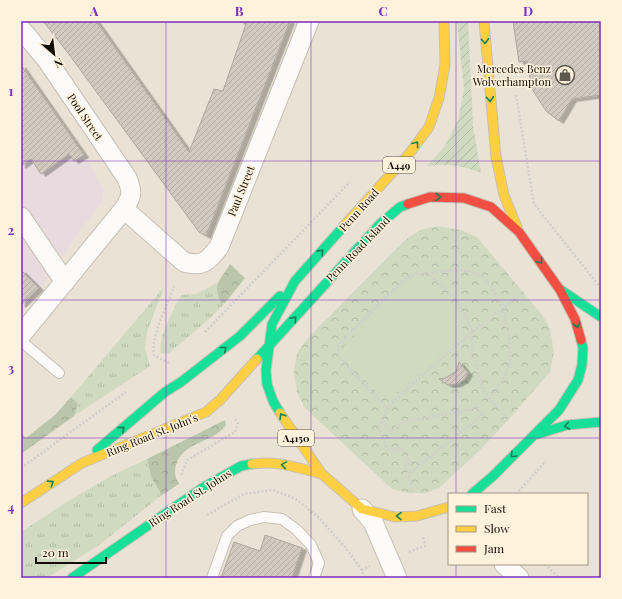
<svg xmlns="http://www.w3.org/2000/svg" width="622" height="599" viewBox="0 0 622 599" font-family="'Playfair Display',serif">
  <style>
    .industrial { fill: #e8dbdf }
    .grass { fill: url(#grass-tufts) }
    .forest { fill: url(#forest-crowns) }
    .park { fill: url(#park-crowns) }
    .garden { fill: url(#garden-furrows) }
    .pitch { fill: #cfdac1 }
    .building { fill: url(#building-hatch); stroke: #afa79d; filter: url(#shadow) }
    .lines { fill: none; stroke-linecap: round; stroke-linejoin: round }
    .lane-casing { stroke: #c6c0b4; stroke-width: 12 }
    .street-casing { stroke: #c6c0b4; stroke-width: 21 }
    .fast-casing { stroke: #c6c0b4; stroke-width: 11 }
    .slow-casing { stroke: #c6c0b4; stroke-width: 11 }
    .jam-casing { stroke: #c6c0b4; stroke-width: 11 }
    .path { stroke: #d1cecb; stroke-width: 2.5; stroke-dasharray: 2 2; stroke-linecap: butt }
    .lane { stroke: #fcfbf9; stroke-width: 10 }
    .street { stroke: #fcfbf9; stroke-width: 19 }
    .fast { stroke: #16e098; stroke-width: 9 }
    .slow { stroke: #ffcf43; stroke-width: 9 }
    .jam { stroke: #f24e42; stroke-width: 9 }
    .oneway { stroke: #148155 }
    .grid { fill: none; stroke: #7b2cbf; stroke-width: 1; stroke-opacity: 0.55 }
    .labels { text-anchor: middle; stroke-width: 3; stroke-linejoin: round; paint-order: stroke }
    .shield { fill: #fff2dd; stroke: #585145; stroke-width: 1 }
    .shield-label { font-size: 10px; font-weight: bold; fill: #110c04 }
    .poi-label { font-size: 11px; fill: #110c04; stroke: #fff2dd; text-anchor: end }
    .street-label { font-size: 11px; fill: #110c04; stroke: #fff2dd }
    .neatline { fill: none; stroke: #7b2cbf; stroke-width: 1.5 }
    .grid-label { font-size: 13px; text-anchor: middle; font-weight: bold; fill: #7b2cbf }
  </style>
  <defs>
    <pattern id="grass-tufts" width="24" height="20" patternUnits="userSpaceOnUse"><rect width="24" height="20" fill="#cfdac1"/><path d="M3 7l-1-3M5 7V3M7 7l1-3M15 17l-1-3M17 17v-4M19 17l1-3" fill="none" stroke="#b1baa4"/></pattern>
    <pattern id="forest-crowns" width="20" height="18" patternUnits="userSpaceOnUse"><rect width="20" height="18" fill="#bac6ac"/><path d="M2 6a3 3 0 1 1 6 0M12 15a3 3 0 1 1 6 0" fill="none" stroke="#9fa992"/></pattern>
    <pattern id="park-crowns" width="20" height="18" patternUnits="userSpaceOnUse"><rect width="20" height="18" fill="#cfdac1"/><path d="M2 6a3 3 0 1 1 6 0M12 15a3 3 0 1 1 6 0" fill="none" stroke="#b1baa4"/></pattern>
    <pattern id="garden-furrows" width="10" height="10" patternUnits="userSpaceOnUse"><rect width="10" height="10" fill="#cfdac1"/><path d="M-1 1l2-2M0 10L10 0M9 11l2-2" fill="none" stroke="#b1baa4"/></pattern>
    <pattern id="building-hatch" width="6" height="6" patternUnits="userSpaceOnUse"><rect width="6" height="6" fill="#d2cabf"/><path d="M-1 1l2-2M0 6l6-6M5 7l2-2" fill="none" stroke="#b3aca2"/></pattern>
    <filter id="shadow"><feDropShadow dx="4.5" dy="2.5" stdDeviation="0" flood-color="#0004"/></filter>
  </defs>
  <rect width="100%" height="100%" fill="#eae2d4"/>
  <path class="industrial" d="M21,65L93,168L103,191V200L79,232L40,289L21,313Z"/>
  <path class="grass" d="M217,283V294L221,303H225L207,321L169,353L165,354L161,353C158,336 174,310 181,295L197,294Z
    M164,287L147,332L145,348L150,366L74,416L78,404L71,397Z
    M147,459L151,477L162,495L99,545L47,578H21V532L70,500L113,475Z"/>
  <path class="forest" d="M230,264L245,278L225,303H221C212,283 220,281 230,264Z
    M71,397L78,404L74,416L21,454V433L26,438L55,415Z
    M225,420L226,425C214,443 183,441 176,465C174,473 175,477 179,484L162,495L151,477L147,459Z"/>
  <path class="park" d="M437,226L461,230L477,237L543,316L550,329L554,352L550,372L508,420L480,450L439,488L425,493H408L392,489L305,408L297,392L294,372L297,353L308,338L405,240L420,230Z"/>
  <path class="garden" d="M457,21H468L473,125L481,173C459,165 450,164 427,166L445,146L458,120L464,90Z"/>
  <path class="pitch" d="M417,281L427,284L454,309L462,321L463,331L460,337L399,391L387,397L378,394L349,364L345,354L344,346L409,282Z"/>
  <path class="building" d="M43,21H96L189,152L214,89L223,91L246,24L239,21H290L206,236L199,232L68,53Z
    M513,21H601V95L572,99L559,121L546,111L532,89L527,61L519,62Z
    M21,65L84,155L74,161L69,154L41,174L31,159L21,166Z
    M21,270L39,288L21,305Z
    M459,362L468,373L464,380L457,384L448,385L439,379L445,378L456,372Z
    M265,535L302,548L292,578H221L234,542L260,551Z"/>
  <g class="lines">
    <defs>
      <path id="lane" d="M21,341L59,373
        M212,578L227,536L237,526L250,520L264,517L282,519L297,530L311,545L319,563L314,578"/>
      <path id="street" d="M21,29L47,60L127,178C133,193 132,196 124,209L21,335
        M124,209L184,262C203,267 207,262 219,247L309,21
        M21,217L65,282
        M362,509L373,522L397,578
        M504,564L519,578"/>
      <path id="fast" d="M561,290L601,317
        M257,359L380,224L400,207L408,204
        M280,413L273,401L267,384L266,370L272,324L295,281L343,227
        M538,434L567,425L601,422
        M97,450L165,392L181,382L240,336L280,296
        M472,494L493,476L559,410L578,380L582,365L583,348L581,340
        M72,578L204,487L241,466L252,464"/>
      <path id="slow" d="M484,21L496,157L504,195L517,227
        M343,227L409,154L429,127L439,98L445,65L444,21
        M280,413L322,474L362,509L395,517L417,516L449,507
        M252,464C277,460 298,468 322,474
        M21,503L82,463L206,412L220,400L257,359"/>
      <path id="jam" d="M408,204L430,197L464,198L491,207L519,232L560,290L575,319L581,340"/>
    </defs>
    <use href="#lane" class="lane-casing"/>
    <use href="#street" class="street-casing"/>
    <use href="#fast" class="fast-casing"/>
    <use href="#slow" class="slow-casing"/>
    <use href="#jam" class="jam-casing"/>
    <path class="path" d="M516,95L534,204L600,287
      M428,273C444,272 465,267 479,275C501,287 514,342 509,365C506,378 497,388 490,399
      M205,332L350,182
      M169,363L154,355C150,337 168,304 174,286
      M388,408L346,365L339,356L338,349L340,342L405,279L416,274L428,273L458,302L467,319L472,332V351L484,391L508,420
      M383,421L390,432L403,422L478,408L482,415L409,474
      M21,468L126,392
      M181,475L187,460L235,432L238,423L234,417
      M412,493L409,474L404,467L411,462L399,447L391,452C388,448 385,445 383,441C375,427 386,409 396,399C438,362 479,324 524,292
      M516,494L546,461
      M207,515L244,494L273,490L296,499L319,518L345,547L362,570
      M409,552L425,546L423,537
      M545,564L559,578
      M364,578L362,570L370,566"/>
    <use href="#lane" class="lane"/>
    <use href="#street" class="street"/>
    <use href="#fast" class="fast"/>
    <use href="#slow" class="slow"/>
    <use href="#jam" class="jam"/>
  </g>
  <defs><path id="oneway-chevron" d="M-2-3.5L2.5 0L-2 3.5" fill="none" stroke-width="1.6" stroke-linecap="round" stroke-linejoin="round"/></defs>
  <g class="oneway">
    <use href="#oneway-chevron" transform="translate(485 41) rotate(86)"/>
    <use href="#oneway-chevron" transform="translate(490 99) rotate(85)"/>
    <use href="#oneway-chevron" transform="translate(416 144) rotate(-54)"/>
    <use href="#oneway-chevron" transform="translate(438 197) rotate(1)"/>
    <use href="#oneway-chevron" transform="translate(321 252) rotate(-48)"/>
    <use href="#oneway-chevron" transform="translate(540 261) rotate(54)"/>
    <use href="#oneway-chevron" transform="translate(294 319) rotate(-48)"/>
    <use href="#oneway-chevron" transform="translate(577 325) rotate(73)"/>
    <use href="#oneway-chevron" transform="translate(224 349) rotate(-39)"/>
    <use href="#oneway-chevron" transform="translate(282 416) rotate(-122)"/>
    <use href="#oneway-chevron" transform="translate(567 426) rotate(169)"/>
    <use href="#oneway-chevron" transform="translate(122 429) rotate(-41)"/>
    <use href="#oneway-chevron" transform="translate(513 455) rotate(135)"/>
    <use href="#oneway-chevron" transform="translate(284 465) rotate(-171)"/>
    <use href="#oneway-chevron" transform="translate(51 483) rotate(-33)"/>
    <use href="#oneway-chevron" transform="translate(399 516) rotate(-179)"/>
  </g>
  <path class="grid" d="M166,21V578M311,21V578M456,21V494M21,161H601M21,300H601M21,438H601M456,564V578"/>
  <defs>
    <symbol id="shop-ring" viewBox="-11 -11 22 22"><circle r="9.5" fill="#fff2dd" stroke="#5d574d" stroke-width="1.5"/><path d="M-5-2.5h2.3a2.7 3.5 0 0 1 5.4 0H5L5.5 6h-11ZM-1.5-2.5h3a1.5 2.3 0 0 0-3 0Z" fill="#5d574d"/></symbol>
  </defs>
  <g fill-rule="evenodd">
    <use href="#shop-ring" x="554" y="64" width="22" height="22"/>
  </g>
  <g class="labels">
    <g class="shield">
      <rect x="383" y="157" width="32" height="16" rx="3"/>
      <rect x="278" y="430" width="36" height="16" rx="3"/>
    </g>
    <g class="shield-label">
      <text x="399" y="169">A449</text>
      <text x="296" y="442">A4150</text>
    </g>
    <g class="poi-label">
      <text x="551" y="73">Mercedes Benz<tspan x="551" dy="13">Wolverhampton</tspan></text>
    </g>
    <g class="street-label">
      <text transform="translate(85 117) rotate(56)" y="4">Pool Street</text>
      <text transform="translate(241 191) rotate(-68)" y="4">Paul Street</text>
      <text transform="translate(359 210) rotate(-48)" y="4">Penn Road</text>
      <text transform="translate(358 249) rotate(-46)" y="4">Penn Road Island</text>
      <text transform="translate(152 435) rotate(-22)" y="4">Ring Road St. John's</text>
      <text transform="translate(190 498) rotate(-33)" y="4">Ring Road St. Johns</text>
    </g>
  </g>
  <rect width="622" height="599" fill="none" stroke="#fff2dd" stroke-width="44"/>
  <rect x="448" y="493" width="140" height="72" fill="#fff2dd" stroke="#a09686"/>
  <rect x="456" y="506" width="20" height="6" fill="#16e098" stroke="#a09686"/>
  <text x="484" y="513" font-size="12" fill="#110c04">Fast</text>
  <rect x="456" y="526" width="20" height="6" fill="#ffcf43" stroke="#a09686"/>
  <text x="484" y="533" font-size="12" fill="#110c04">Slow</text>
  <rect x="456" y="546" width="20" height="6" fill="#f24e42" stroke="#a09686"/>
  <text x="484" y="553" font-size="12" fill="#110c04">Jam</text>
  <g transform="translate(54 54) rotate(152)" stroke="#fff2dd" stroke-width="3" paint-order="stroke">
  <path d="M0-3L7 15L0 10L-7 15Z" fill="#110c04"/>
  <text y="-6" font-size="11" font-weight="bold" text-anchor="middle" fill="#110c04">N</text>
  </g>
  <path d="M36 557v6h70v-6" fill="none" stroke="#110c04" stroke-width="2"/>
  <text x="42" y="557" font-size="12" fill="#110c04" stroke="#fff2dd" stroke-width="3" paint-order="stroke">20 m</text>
  <rect x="22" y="22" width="578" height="555" class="neatline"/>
  <g class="grid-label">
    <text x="94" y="16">A</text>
    <text x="239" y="16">B</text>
    <text x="383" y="16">C</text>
    <text x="528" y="16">D</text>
    <text x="11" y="96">1</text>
    <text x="11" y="235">2</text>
    <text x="11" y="373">3</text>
    <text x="11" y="512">4</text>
  </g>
</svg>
